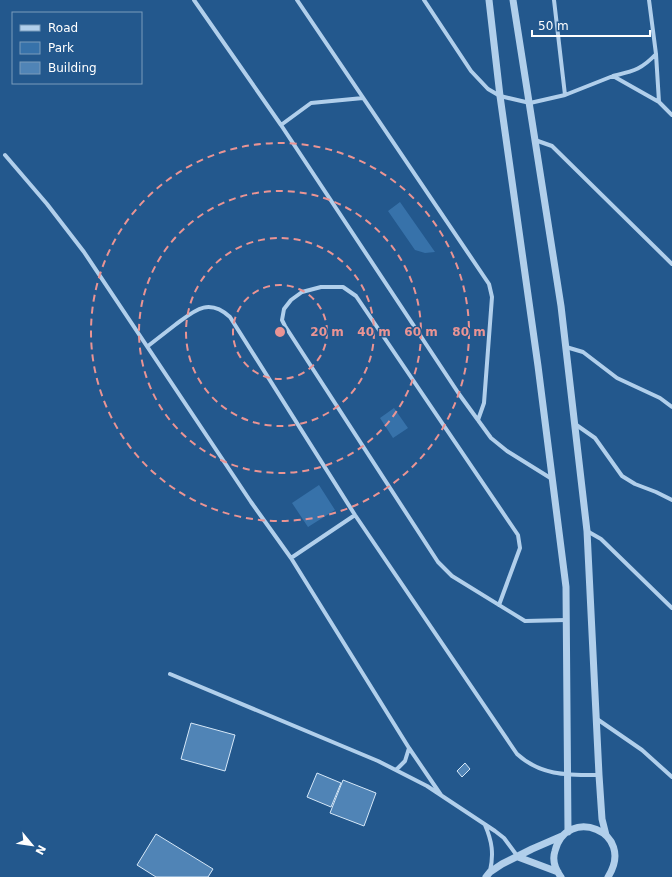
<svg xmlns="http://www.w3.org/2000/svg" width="672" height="877" viewBox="0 0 672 877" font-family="'DejaVu Sans',sans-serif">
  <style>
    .green { fill: #3772aa }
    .building { fill: #5084b6; stroke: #d6e8f8 }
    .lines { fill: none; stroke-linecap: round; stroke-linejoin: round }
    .minor { stroke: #b1cfeb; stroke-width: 4 }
    .tertiary { stroke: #b1cfeb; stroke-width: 7 }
    .ring { fill: none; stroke: #ea9494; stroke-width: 2; stroke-dasharray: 7 5 }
    .centre { fill: #ea9494; stroke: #23588d; stroke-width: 2 }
    .ring-label { font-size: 12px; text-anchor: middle; font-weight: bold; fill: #ea9494; stroke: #23588d; stroke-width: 3; stroke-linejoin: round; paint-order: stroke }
  </style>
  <rect width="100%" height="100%" fill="#23588d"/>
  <path class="green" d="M400,202L435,252L425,253L415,250L388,211Z
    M394,408L408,428L393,438L380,418Z
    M319,485L335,510L308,527L292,503Z"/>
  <path class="building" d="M191,723L235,735L225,771L181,759Z
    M465,763L470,769L462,777L457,771Z
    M317,773L341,783L331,807L307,797Z
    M343,780L376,793L364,826L330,813Z
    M156,834L213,869L208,877H156L137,865Z"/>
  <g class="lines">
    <path class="minor" d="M194,0L281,125L459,394L491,438L507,451L552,479
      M297,0L489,284L492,297L484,403L478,420
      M424,0L471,71L488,89L500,96L530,103L565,95L613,76
      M554,0L565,95
      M649,0L656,54L659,102L613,76C633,71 641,70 656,54
      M659,102L672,115
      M281,125L311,103L363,98
      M535,140L552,146L672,264
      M5,155L47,204L84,252L251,502L291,558L409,748L441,795
      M148,346C157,339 166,332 175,325C194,311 208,297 230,317L355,515L517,754C541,776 568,775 599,775
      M566,347L583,352L617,378L660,398L672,407
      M575,424L595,438L622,476L635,484L656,492L672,500
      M587,531L601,539L672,608
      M291,558L355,515
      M499,605L520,548L518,535L356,296L343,287H321L302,292L291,300L284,309L282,320L285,326L438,562L452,576L525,621L566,620
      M170,674L378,761L427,786L495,831L504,838L518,857
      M597,719L642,750L672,777
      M396,770L405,761L409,748
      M485,825C492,841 494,854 490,871"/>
    <path class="tertiary" d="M489,0L500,96L538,366L566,587L568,832
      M513,0L561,306L587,531L599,775L602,819L606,835
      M518,857L558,872
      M486,877L490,872L502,864L532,849L562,836
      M561,877C555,869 552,860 555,851C566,805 637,831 608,877"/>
  </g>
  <g class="ring">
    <circle cx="280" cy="332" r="47"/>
    <circle cx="280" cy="332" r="94"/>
    <circle cx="280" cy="332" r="141"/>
    <circle cx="280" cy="332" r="189"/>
  </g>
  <circle cx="280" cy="332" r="6" class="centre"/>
  <g class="ring-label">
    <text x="327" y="336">20 m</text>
    <text x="374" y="336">40 m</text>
    <text x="421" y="336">60 m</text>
    <text x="469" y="336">80 m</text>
  </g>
  <rect x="12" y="12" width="130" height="72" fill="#23588d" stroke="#7b9bbb"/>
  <rect x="20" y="25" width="20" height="6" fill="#b1cfeb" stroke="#7b9bbb"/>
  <text x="48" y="32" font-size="12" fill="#ffffff">Road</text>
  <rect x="20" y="42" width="20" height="12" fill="#3772aa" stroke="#7b9bbb"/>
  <text x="48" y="52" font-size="12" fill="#ffffff">Park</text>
  <rect x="20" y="62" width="20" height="12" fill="#5084b6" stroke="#7b9bbb"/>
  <text x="48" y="72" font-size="12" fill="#ffffff">Building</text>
  <g transform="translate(32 845) rotate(119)" stroke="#23588d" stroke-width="3" paint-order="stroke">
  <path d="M0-3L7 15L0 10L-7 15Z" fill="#ffffff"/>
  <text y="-6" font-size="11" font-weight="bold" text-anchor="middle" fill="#ffffff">N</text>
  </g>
  <path d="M532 30v6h118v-6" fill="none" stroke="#ffffff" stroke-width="2"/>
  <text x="538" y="30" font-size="12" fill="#ffffff" stroke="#23588d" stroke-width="3" paint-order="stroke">50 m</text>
</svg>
